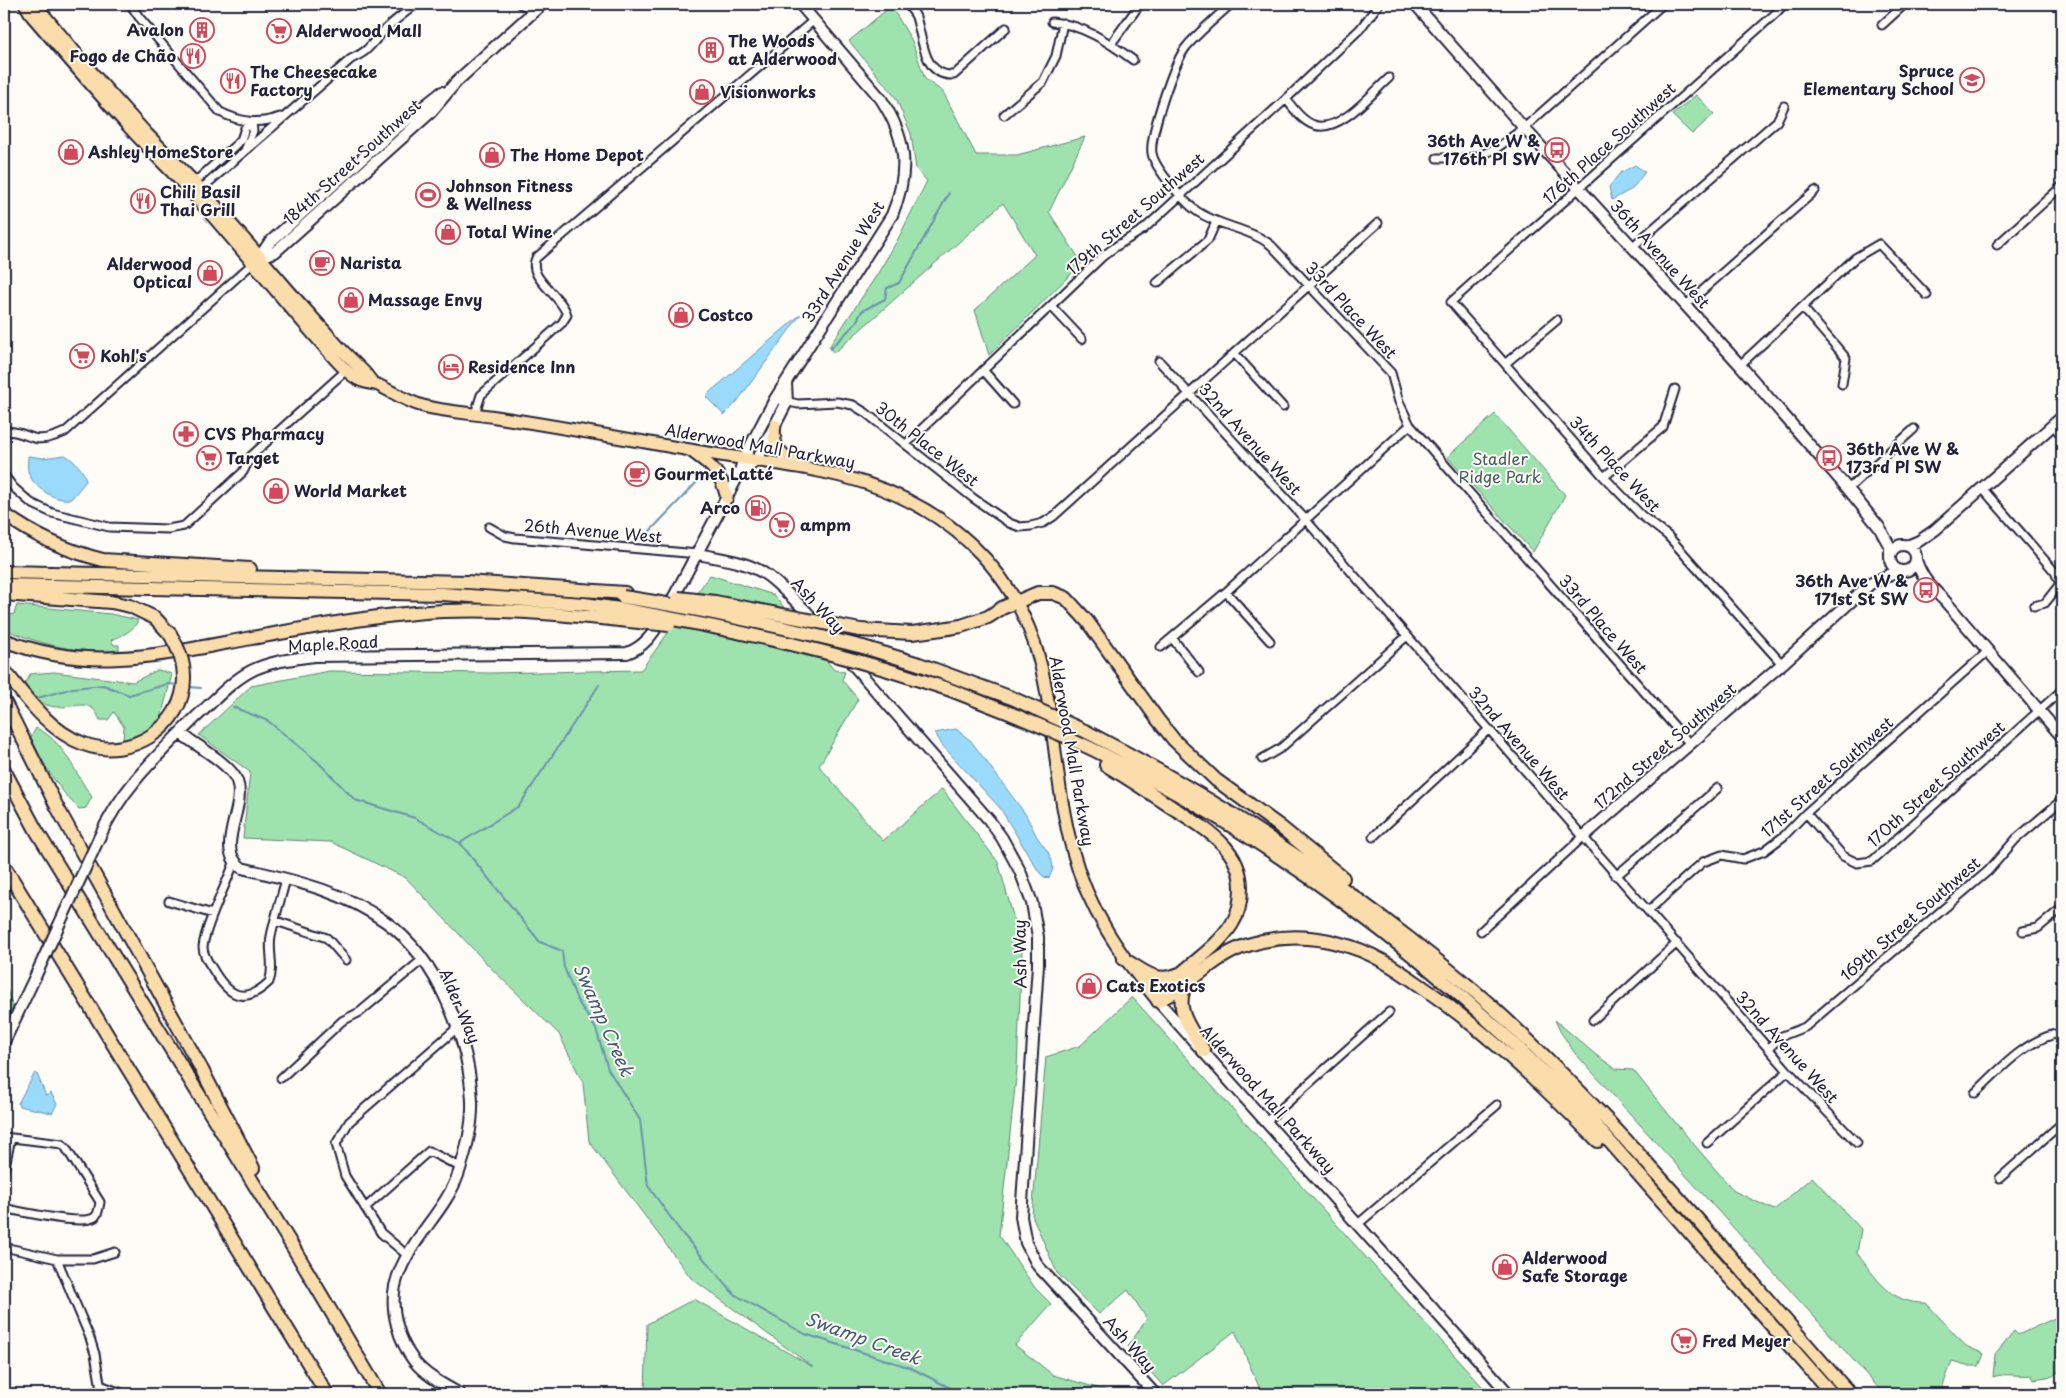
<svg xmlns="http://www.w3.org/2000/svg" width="2066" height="1398" viewBox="0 0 2066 1398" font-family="'Playpen Sans',sans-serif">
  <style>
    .green { fill: #9ee3ae; stroke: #608274 }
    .water { fill: #9adbfc; stroke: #6a91af }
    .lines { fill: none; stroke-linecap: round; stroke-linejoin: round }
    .stream { stroke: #6a91af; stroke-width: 2 }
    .street-casing { stroke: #22223b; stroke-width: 11 }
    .secondary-casing { stroke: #22223b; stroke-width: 14 }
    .primary-casing { stroke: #22223b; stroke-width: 15 }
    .highway-casing { stroke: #22223b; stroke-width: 16 }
    .street { stroke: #fdfcf7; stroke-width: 7 }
    .secondary { stroke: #fdfcf7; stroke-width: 10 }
    .primary { stroke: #fbddab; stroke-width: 11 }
    .highway { stroke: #fbddab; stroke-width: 12 }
    .secondary-bridge-casing { stroke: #22223b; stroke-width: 14; stroke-linecap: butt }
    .highway-bridge-casing { stroke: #22223b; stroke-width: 16; stroke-linecap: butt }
    .secondary-bridge { stroke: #fdfcf7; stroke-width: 10 }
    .highway-bridge { stroke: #fbddab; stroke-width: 12 }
    .labels { text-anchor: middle; stroke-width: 4; stroke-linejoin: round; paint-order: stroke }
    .poi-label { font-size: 16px; font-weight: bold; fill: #22223b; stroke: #fdfcf7; text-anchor: start }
    .street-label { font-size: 16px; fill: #22223b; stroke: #fdfcf7 }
    .park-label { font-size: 16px; fill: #475c5e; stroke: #fdfcf7 }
    .water-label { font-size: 18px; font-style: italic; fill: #465a75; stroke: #fdfcf7 }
  </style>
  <rect width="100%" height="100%" fill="#fdfcf7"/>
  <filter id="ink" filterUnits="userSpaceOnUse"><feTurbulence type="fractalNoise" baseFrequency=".02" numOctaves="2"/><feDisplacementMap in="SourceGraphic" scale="10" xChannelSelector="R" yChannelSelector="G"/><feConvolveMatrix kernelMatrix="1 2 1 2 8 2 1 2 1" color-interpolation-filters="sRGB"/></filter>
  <g filter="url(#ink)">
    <path class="green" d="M891,6L912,41L925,79L943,92L976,155H1017L1085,137L1049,212L1082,263L989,355L975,310L1035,255L1003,203L834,353L829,347L878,273L897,241L927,181L916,169L911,134L896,98L849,41Z
      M1696,95L1714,114L1692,134L1672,115Z
      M1495,414L1565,495L1533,552L1447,457Z
      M710,575L774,595L834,670L845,672L842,680L858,699L819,766L883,841L942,789L998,862L1022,948L1017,1069L999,1235L1035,1288L1051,1304L1015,1345L1053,1375L1118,1394H645L647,1324L694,1299L813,1367L691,1278L589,1141L583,1083L559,1034L491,968L406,878L331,842L243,838L250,772L199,735L251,686L329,671L490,673L641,670Z
      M17,605L111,614L138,620C135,630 120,637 111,640L114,645H119V650C79,655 41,644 4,629V617L14,614Z
      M158,670L172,674L161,718L147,733L123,741L124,727L114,712L108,720H100C98,717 97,712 94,710C79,694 51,726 24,685L30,674L54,672L133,682Z
      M36,728C65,741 74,773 92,797L86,808L79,809C59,790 41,762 31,737Z
      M4,981L13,1008L4,1027Z
      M1132,997L1489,1394H1302L1292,1387L1271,1394H1262L1235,1331L1163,1386L1128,1346L1147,1319L1128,1290L1099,1314L1057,1273L1032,1215L1046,1057L1080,1046Z
      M1555,1020L1596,1055L1616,1069L1633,1070L1679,1127L1734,1191L1774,1210L1812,1177L1861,1229L1857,1253C1876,1278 1890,1304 1926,1303L1966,1346L1984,1354L1979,1366H1970L1952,1361L1940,1394H1884L1574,1052L1560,1031Z
      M2057,1317L2062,1323V1369L2053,1376L2034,1379L2032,1375C2018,1377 2006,1372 1993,1377L1995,1354L2014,1331L2018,1335Z"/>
    <path class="water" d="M1635,165L1645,172L1632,189L1612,200L1609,187L1619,174Z
      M801,314L736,403L724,415L706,397L710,392Z
      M65,455C74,460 85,471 86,481L71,499C55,502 32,487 28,471C27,467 28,461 28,456L43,458Z
      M956,729L971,741L1026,815L1037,837L1048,852L1052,862L1053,869L1049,878L1044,877L1039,872L1000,808L942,745L935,733Z
      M35,1073L37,1074L46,1096L51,1093L57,1104L52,1113L19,1106L18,1103Z"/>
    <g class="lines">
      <path class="stream" d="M830,349L855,324L862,311L885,299L887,288L899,283L949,193
        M650,531L698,481
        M189,687L201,688
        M34,699L73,688L103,685L129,695L168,684L179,685
        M233,707L268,721L318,762L355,800L415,818L460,843L540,942L562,951L564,967L577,1000L596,1029L608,1069L640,1120L648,1186L681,1232L734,1294L805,1334L911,1368L962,1394
        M460,843L519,806L599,685"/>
      <defs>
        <path id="street" d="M130,4L139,17L220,112C240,122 258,125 280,117
          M520,4L534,10
          M907,4C910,8 914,12 916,17C923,39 923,77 954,75L1006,28
          M1231,4C1217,17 1200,31 1187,46C1175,59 1149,136 1152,153C1154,168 1186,204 1198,212C1221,227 1249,228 1271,245L1391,373L1399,402L1410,425L1690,744
          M1052,22C1082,24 1110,43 1133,60
          M1882,25L1905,4
          M1111,44L1140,4
          M1286,99C1293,108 1302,121 1314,125C1339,134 1372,93 1389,78
          M1004,115L1043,82L1056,56L1063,23
          M245,150L253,131L252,122
          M1437,158H1469L1481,155L1497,148L1524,128L1663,4
          M195,182L241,140L245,128L252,122
          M201,189L351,59C368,51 368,48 380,35C390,23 404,14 416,4
          M1997,245L2062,186
          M1632,247L1777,121L1784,106
          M1157,283L1208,240L1216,222
          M1686,305L1815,191
          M1052,307L1082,339
          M1803,308L1846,358L1842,384
          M1234,353L1283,407
          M1159,361L1305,519L1788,1071L1857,1143
          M1506,363L1557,320
          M1740,365L1855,258L1879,244L1927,295
          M983,370L1013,404
          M775,399L798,404L837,402L853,405L866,413L973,498L1009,523L1020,527L1031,526L1043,523L1054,516L1378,223
          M475,414L481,395L562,323L567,315C562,295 526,278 536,258L814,20
          M2053,425L2062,436
          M4,431C33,431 29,448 65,432L252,264
          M906,444L1102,257L1115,247L1144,229L1286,99L1360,29L1379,4
          M4,475L13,487L31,503L52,513L109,527L168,529L184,526L243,472L251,456L342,374L346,369
          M1604,477L1663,427L1675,389
          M1982,488L2055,572L2060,584L2045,603L2034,606
          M1848,489L1914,429
          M489,527L505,536L515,538L698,554
          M1226,592L1270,641
          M1172,638L1199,672
          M1161,647L1226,592L1410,425
          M1782,664L1668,536L1641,515L1604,477L1451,302L1776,13L1784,4
          M1262,759L1281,748L1407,636
          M1806,813L1843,856L1857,863L1872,861L2062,690
          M1373,837L1489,729
          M234,863C226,885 205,926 203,947C203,955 208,962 212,968C227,994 243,1007 269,982C275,967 268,951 271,936C275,917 281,898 286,879
          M1616,876L1718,788
          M169,901L213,914
          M1648,911L1703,862L1722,855L1743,859L1764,851L1784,836L1806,813L1988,651
          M276,921L327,938L346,960
          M1481,931L1583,837
          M2023,931L2038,928L2062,908
          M1593,1020L1677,943
          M1769,1048L1782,1036L1805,1027L1988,871L2016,839L2062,800
          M281,1078L342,1021L360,1012L423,959
          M1975,1093C1998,1071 2029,1037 2061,1033L2062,1034
          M1267,1121L1389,1012
          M4,1137L62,1144L66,1148L100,1202C99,1207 99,1213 95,1217C83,1226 23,1212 7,1209L4,1207
          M1707,1143L1788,1071
          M4,1171L11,1138
          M2000,1178L2062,1123
          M365,1208L429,1151L460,1167
          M1358,1224L1497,1105
          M4,1247L57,1259L90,1338L95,1354L102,1394
          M407,1255L381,1233L345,1176L336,1144L349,1122L457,1028
          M57,1259H93L115,1252
          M100,1385L124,1394"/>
        <path id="secondary" d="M1415,4L1524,128L1740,365L1848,489L1879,527L1890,547V556
          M260,257L275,252L431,112L457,81L542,4
          M259,258L269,243L394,130L442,92
          M739,474L757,460L787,402L786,383
          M1890 558a13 13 0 1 1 26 0a13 13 0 1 1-26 0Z
          M1907,546L1919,541L1935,530L2062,417
          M698,554C721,559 748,561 768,576C781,586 793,599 805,610L989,820L1002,838L1020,871L1032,903L1038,937V965L1021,1217L1026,1243L1038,1266L1155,1394
          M1916,560C1922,579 1932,588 1945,601L2062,737
          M670,604L739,474L744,458L775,399L892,215C910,171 907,139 881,99L800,4
          M180,733C194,744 231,764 237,781C247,808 213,849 242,868C295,881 341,890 386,922C438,959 469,1039 472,1101C473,1125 466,1152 458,1175C444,1214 405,1243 395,1286C390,1311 399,1341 414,1361C426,1376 444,1385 460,1394
          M1583,837L1782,664L1870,584L1899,570
          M99,838C122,787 157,756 196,717C214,701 230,682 251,671C271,661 293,659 314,656L627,653C644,647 653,634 662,619
          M1158,1001L1509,1394
          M4,1042L35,977"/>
        <path id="primary" d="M25,4L32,16C64,53 96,91 129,127C153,154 179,178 203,205C241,248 277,293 315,336C326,348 347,376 362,381C367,383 373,383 378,385C393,392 407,402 423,406C447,412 471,413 496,417C561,427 626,439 690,450C795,469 891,468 973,546C1066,635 1042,741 1073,852C1088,909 1121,956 1158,1001
          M30,4L39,9L100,82L145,132L201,189L296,299L339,347L365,373L372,382
          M775,425C771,449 782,453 798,466
          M691,451C713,467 720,471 727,498"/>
        <path id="highway" d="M4,514C34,536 67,551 103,560L250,569
          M4,572L467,582L625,593
          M4,585L442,594L584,604L620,609
          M4,594L111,602L130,606L155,618L170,634
          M860,630L912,633L942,629L961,626L988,617L1002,608L1038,593H1053L1066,598L1087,621L1158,720L1174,740L1216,780L1278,825L1343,878
          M4,640C87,673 161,655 246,639C302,629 358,618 415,613C482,607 551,613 619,620
          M863,647L919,664L1012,698
          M885,669L948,689L1012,714
          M4,701L57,807L202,1070L253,1168
          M1087,732C1202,791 1309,860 1410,939C1440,963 1472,987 1500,1014C1627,1131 1736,1265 1850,1394
          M1067,737C1263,828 1439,962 1588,1117L1832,1394
          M1106,765C1128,778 1149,792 1170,806C1201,826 1241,846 1241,888C1241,900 1239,913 1232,924C1218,946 1196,960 1177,977C1172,982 1168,989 1163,995
          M4,770L36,830L294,1249L380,1394
          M4,866L327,1394
          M1124,959C1142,970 1157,985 1179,974
          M1187,983C1172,1008 1191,1029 1204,1051
          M1158,1001C1166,996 1174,993 1181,987C1203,972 1222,953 1248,945C1279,935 1310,935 1341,944C1371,951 1397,969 1421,986C1486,1031 1543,1086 1598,1141"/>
      </defs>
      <use href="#street" class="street-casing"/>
      <use href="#secondary" class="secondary-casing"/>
      <use href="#primary" class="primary-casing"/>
      <use href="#highway" class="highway-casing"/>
      <use href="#street" class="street"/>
      <use href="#secondary" class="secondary"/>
      <use href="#primary" class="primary"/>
      <use href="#highway" class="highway"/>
      <defs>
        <path id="secondary-bridge" d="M35,977L99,838"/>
        <path id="highway-bridge" d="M623,597C704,609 783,627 863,647
          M678,598L715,602L860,630
          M620,609C710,625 798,643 885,669
          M619,620L669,625
          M4,670C25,697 50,732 84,744C129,761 185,727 184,677C184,660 178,647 170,634
          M1012,698L1087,732
          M1012,714L1067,737"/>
      </defs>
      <use href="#secondary-bridge" class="secondary-bridge-casing"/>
      <use href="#highway-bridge" class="highway-bridge-casing"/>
      <use href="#secondary-bridge" class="secondary-bridge"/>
      <use href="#highway-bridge" class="highway-bridge"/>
    </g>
  </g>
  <defs>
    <symbol id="building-ring" viewBox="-11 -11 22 22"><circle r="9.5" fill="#fdfcf7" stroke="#d1495b" stroke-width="1.5"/><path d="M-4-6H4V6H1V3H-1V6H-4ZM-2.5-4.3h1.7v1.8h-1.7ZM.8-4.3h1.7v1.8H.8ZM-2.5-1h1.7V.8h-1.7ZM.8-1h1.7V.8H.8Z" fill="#d1495b"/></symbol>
    <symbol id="supermarket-ring" viewBox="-11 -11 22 22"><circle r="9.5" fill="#fdfcf7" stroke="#d1495b" stroke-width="1.5"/><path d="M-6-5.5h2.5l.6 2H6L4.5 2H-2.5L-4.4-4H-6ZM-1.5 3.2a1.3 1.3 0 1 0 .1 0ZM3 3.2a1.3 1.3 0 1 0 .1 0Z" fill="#d1495b"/></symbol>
    <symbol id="restaurant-ring" viewBox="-11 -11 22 22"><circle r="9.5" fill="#fdfcf7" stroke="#d1495b" stroke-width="1.5"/><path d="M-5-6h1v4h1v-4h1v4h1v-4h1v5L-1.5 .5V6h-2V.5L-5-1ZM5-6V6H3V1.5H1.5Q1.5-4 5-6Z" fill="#d1495b"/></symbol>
    <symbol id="school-ring" viewBox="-11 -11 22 22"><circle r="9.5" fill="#fdfcf7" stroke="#d1495b" stroke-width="1.5"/><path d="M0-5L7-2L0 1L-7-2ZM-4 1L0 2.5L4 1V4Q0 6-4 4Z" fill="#d1495b"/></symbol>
    <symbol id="shop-ring" viewBox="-11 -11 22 22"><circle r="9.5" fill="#fdfcf7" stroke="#d1495b" stroke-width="1.5"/><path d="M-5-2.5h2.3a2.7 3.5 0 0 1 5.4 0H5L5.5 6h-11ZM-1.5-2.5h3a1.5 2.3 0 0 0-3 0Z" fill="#d1495b"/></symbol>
    <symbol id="bus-ring" viewBox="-11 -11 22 22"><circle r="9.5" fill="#fdfcf7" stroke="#d1495b" stroke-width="1.5"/><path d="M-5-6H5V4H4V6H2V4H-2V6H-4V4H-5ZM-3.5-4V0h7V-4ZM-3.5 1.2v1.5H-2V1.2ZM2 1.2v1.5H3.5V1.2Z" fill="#d1495b"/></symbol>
    <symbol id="stadium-ring" viewBox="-11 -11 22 22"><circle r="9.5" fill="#fdfcf7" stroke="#d1495b" stroke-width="1.5"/><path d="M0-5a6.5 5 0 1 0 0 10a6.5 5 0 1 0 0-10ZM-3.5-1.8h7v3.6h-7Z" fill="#d1495b"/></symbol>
    <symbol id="cafe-ring" viewBox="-11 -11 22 22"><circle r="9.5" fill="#fdfcf7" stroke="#d1495b" stroke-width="1.5"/><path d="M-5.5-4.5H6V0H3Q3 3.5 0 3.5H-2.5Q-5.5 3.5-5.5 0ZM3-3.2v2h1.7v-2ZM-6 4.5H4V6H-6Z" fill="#d1495b"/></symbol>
    <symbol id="hotel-ring" viewBox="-11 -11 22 22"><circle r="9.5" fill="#fdfcf7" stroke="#d1495b" stroke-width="1.5"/><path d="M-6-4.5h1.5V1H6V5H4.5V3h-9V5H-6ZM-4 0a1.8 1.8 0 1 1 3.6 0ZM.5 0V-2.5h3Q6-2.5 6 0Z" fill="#d1495b"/></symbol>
    <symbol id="pharmacy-ring" viewBox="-11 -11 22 22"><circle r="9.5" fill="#fdfcf7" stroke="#d1495b" stroke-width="1.5"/><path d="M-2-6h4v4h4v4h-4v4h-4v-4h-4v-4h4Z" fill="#d1495b"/></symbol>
    <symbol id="fuel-ring" viewBox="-11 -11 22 22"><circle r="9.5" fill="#fdfcf7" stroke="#d1495b" stroke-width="1.5"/><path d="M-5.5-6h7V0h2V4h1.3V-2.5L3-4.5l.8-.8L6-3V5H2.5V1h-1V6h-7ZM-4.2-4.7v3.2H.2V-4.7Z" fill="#d1495b"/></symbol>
  </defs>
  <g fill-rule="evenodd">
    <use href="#building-ring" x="188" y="16" width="28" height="28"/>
    <use href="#supermarket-ring" x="265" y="17" width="28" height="28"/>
    <use href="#building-ring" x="697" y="36" width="28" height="28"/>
    <use href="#restaurant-ring" x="179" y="42" width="28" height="28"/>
    <use href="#school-ring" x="1958" y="66" width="28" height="28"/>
    <use href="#restaurant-ring" x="219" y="67" width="28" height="28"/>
    <use href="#shop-ring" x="688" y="78" width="28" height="28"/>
    <use href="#bus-ring" x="1543" y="136" width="28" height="28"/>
    <use href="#shop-ring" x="57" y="138" width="28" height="28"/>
    <use href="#shop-ring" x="478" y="141" width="28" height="28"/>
    <use href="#stadium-ring" x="414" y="181" width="28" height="28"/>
    <use href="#restaurant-ring" x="129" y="187" width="28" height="28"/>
    <use href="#shop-ring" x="434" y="218" width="28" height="28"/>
    <use href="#cafe-ring" x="308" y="249" width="28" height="28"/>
    <use href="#shop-ring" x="196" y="259" width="28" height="28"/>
    <use href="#shop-ring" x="337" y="286" width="28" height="28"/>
    <use href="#shop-ring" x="667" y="301" width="28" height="28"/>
    <use href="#supermarket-ring" x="68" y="342" width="28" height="28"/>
    <use href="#hotel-ring" x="437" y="353" width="28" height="28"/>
    <use href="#pharmacy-ring" x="172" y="420" width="28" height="28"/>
    <use href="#supermarket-ring" x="195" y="444" width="28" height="28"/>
    <use href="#bus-ring" x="1815" y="444" width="28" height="28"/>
    <use href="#cafe-ring" x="623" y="460" width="28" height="28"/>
    <use href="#shop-ring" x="262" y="477" width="28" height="28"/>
    <use href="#fuel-ring" x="744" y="494" width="28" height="28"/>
    <use href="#supermarket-ring" x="768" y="511" width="28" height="28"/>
    <use href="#bus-ring" x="1912" y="576" width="28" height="28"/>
    <use href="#shop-ring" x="1075" y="972" width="28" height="28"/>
    <use href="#shop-ring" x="1491" y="1253" width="28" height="28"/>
    <use href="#supermarket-ring" x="1670" y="1327" width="28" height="28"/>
  </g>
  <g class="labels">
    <g class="poi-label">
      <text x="184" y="36" text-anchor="end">Avalon</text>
      <text x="296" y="37">Alderwood Mall</text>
      <text x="728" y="47">The Woods<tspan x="728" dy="18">at Alderwood</tspan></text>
      <text x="176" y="62" text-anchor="end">Fogo de Chão</text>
      <text x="1954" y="77" text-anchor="end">Spruce<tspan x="1954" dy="18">Elementary School</tspan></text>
      <text x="250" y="78">The Cheesecake<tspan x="250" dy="18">Factory</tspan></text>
      <text x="720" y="98">Visionworks</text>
      <text x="1540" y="147" text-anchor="end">36th Ave W &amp;<tspan x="1540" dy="18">176th Pl SW</tspan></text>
      <text x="88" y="158">Ashley HomeStore</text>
      <text x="510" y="161">The Home Depot</text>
      <text x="446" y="192">Johnson Fitness<tspan x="446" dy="18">&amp; Wellness</tspan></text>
      <text x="160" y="198">Chili Basil<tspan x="160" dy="18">Thai Grill</tspan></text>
      <text x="466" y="238">Total Wine</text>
      <text x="340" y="269">Narista</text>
      <text x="192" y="270" text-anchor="end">Alderwood<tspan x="192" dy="18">Optical</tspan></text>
      <text x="368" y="306">Massage Envy</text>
      <text x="698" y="321">Costco</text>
      <text x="100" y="362">Kohl's</text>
      <text x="468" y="373">Residence Inn</text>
      <text x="204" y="440">CVS Pharmacy</text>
      <text x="1846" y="455">36th Ave W &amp;<tspan x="1846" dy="18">173rd Pl SW</tspan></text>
      <text x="226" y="464">Target</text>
      <text x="654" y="480">Gourmet Latté</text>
      <text x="294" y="497">World Market</text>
      <text x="740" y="514" text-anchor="end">Arco</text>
      <text x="800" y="531">ampm</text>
      <text x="1908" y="587" text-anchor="end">36th Ave W &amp;<tspan x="1908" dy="18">171st St SW</tspan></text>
      <text x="1106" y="992">Cats Exotics</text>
      <text x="1522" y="1264">Alderwood<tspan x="1522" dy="18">Safe Storage</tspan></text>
      <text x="1702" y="1347">Fred Meyer</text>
    </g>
    <g class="street-label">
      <text transform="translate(1609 143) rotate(-42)" y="6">176th Place Southwest</text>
      <text transform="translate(352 162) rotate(-42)" y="6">184th Street Southwest</text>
      <text transform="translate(1135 214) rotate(-41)" y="6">179th Street Southwest</text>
      <text transform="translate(1660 254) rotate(48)" y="6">36th Avenue West</text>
      <text transform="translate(843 262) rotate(-58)" y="6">33rd Avenue West</text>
      <text transform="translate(1351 310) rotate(47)" y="6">33rd Place West</text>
      <text transform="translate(1250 439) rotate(48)" y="6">32nd Avenue West</text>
      <text transform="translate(927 444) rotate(38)" y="6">30th Place West</text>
      <text transform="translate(760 446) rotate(10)" y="6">Alderwood Mall Parkway</text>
      <text transform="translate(1615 464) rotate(47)" y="6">34th Place West</text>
      <text transform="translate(593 531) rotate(5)" y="6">26th Avenue West</text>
      <text transform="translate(818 605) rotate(47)" y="6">Ash Way</text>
      <text transform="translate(1603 624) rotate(49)" y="6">33rd Place West</text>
      <text transform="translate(333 644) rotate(-3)" y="6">Maple Road</text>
      <text transform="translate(1519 743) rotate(49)" y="6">32nd Avenue West</text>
      <text transform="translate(1665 746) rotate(-41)" y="6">172nd Street Southwest</text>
      <text transform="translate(1072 751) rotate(80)" y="6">Alderwood Mall Parkway</text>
      <text transform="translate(1827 777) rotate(-42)" y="6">171st Street Southwest</text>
      <text transform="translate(1936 784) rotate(-42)" y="6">170th Street Southwest</text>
      <text transform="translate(1910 919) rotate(-41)" y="6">169th Street Southwest</text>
      <text transform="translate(1020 954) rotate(-91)" y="6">Ash Way</text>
      <text transform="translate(460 1006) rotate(67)" y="6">Alder Way</text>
      <text transform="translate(1787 1047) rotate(48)" y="6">32nd Avenue West</text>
      <text transform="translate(1268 1099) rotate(48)" y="6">Alderwood Mall Parkway</text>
      <text transform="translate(1130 1344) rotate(48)" y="6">Ash Way</text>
    </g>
    <g class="park-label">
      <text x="1500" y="465">Stadler<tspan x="1500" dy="18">Ridge Park</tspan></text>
    </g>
    <g class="water-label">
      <text transform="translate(603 1020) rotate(66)" y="6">Swamp Creek</text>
      <text transform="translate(863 1339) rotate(20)" y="6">Swamp Creek</text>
    </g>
  </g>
  <rect width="2066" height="1398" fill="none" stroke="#fdfcf7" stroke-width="20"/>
  <rect x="10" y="10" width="2046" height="1378" fill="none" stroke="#22223b" stroke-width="2" filter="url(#ink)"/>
</svg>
